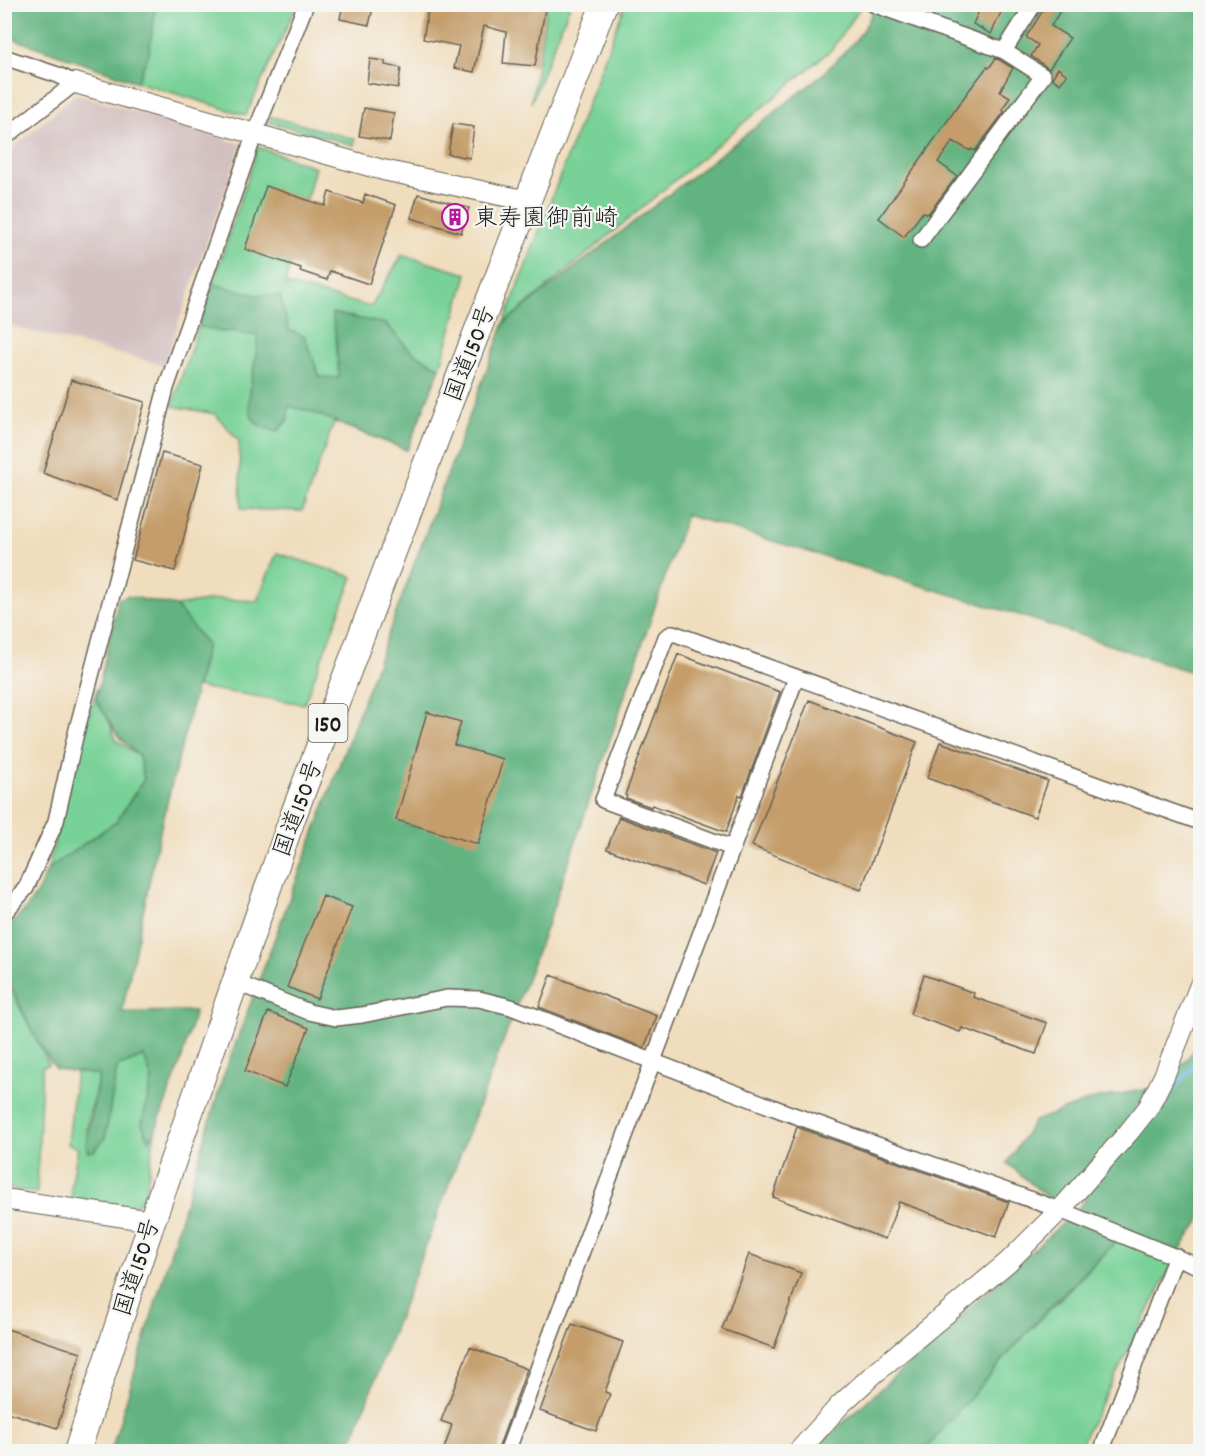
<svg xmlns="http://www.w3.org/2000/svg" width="1205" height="1456" viewBox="0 0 1205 1456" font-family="Dekko,'Klee One',sans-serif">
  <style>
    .industrial { fill: #d2bfc0 }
    .green { fill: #78d197; stroke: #4a765a; stroke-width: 1.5 }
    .forest { fill: #62b380; stroke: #3f684e; stroke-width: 1.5 }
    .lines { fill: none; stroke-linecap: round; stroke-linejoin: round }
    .stream { stroke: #60b7dd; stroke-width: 4.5 }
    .building { fill: #c49d6a }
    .minor-casing { stroke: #666054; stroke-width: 18 }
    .tertiary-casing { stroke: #666054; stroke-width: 22 }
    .trunk-casing { stroke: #666054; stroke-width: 28 }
    .minor { stroke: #fff; stroke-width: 15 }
    .tertiary { stroke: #fff; stroke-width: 20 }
    .trunk { stroke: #fff; stroke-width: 26 }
    .labels { text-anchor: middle; stroke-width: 4.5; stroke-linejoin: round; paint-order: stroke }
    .shield { fill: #f6f6f2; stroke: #5d5d5c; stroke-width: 1.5 }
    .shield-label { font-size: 22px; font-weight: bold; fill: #1c1c1c }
    .poi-label { font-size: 24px; fill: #1c1c1c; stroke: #f6f6f2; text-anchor: start }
    .street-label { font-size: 24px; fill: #1c1c1c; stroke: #f6f6f2 }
  </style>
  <rect width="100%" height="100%" fill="#f6f6f2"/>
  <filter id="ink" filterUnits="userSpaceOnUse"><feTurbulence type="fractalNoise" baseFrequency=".0167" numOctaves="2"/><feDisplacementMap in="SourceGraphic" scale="12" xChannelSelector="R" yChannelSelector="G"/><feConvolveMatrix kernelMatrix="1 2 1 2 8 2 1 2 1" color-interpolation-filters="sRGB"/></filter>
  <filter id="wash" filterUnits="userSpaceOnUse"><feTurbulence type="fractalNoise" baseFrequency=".008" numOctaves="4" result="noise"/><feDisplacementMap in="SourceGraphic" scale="24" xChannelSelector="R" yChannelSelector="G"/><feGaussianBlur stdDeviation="1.35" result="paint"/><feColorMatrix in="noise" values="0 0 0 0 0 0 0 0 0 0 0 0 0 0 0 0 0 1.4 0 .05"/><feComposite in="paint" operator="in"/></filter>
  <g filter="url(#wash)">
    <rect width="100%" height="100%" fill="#f0ddbd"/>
    <path class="industrial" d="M76,94L241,144L164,365L21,329L5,323V155Z"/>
    <path class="green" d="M156,5H297L246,115L137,82Z
      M547,5H570L531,103Z
      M625,5H862L832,49L504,323Z
      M269,116L355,139L354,145L269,122Z
      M258,147L315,167L285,284L371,307L402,255L467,274L440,368L407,450L334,422L302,511L241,509L239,441L215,414L172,406Z
      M277,553L353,577L304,704L197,687L207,645L176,606L218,599L257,601Z
      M97,689L116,740L139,756L144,779L117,821L48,869L76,754Z
      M4,977L49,1064L42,1067L37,1193L5,1188Z
      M145,1056L152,1080L142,1124L149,1140L155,1132L145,1199L132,1207L72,1200L71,1187L78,1148L68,1144L76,1072L99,1075C95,1095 82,1133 88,1152L94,1151L105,1138L117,1067Z
      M1123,1235L1175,1259L1077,1451L922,1452L1024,1336Z"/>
    <path class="forest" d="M5,4L156,5L149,53L137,82L5,36Z
      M875,5H1200V675L1019,615L686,515L548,923L348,1451L122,1452L112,1448L223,1077L504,323L822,75C845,51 864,37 875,5Z
      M213,284L257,295L280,296L289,330L304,336L320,377L339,378L336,339L332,313L386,324L411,351L440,368L407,450L309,411L289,406L287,421L277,432C272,430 264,428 259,425C236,410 261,360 257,335L244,334L233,331L222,332L198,326Z
      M127,596L176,606L207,645L160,831L122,1012L195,1011L181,1061L155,1132L149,1140L142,1124L152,1080L144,1056L117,1067L105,1138L94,1151L89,1152L86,1145L99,1075L56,1069L34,1036L5,972L4,931L26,909L38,891L48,869L117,821L144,779L139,756L119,737L96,700L118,599Z
      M1200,1041V1220L1176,1256L1123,1235L1043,1314L924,1451L811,1452L1077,1210Z
      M1148,1089L1128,1123L1054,1203L1007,1163L1034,1121L1093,1099Z"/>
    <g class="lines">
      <path class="stream" d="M1177,1085L1200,1058"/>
    </g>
    <g id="blocks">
      <path class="building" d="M343,4H374L369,25L340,19Z
        M429,4L468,10L469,4H546L535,66L503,63L506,32L484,26L474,72L454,68L459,46L423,39Z
        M982,4H997L1003,8L991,34L973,24Z
        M1047,4H1064L1051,26L1070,38L1049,69L1031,56L1038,45L1026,37Z
        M996,58L1013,68L1000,91L1010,97L1002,110L1005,111L975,151L971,149L970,151L953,141L938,162L957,176L928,214L923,212L904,237L879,218L967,93L987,67L989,68Z
        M370,59L385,61V65L401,68L398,88L367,83Z
        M1058,68L1067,75L1060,84L1052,78Z
        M364,108L394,113L390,141L359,136Z
        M453,124L474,127L470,158L448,154Z
        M266,186L325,206L329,192L363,203L365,194L396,205L369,284L330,271L327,280L300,271L301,268L245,249Z
        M418,194L469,208L461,233L411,218Z
        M71,380L145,402L117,500L43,473Z
        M162,453L203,464L175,571L133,560Z
        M678,654L780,692L742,796L739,795L726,832L652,805L651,807L626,798L627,796L625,795Z
        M809,700L917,742L861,890L752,846Z
        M427,712L461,722L454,745L503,759L478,844L396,820Z
        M940,742L1048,781L1035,817L927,778Z
        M619,817L716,853L704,885L607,849Z
        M323,896L352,907L317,999L287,987Z
        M551,975L657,1016L644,1048L539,1007Z
        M924,975L974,993L973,997L1047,1023L1036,1054L962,1028L960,1032L910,1014Z
        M268,1012L309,1028L285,1087L245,1071Z
        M797,1127L1009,1202L996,1237L899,1202L885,1239L773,1197Z
        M749,1254L801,1273L774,1348L722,1329Z
        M572,1324L623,1342L605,1392L610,1394L596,1431L540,1411Z
        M4,1328L81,1353L57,1428L4,1411Z
        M470,1347L527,1369L497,1452H443L452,1425L441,1421Z"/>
    </g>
  </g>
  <g filter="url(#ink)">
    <use href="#blocks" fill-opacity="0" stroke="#666054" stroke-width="1.5"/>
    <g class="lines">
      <defs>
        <path id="minor" d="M873,4L1004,51L1043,76L921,240
          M1004,51L1034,4
          M4,57L58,75L75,83L4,138
          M732,848L603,800L666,637L673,633L1200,822
          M4,913L26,888L56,821L75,737L166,388L255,133L306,4
          M235,982L309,1012L336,1018L362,1015L447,998L479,999L511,1007L785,1112L1060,1210L1200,1267
          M507,1452L796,678
          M1101,1452L1176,1256"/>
        <path id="tertiary" d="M75,83L383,170L528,201
          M4,1199L152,1221
          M798,1452L840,1405L876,1372L1008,1262L1060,1210L1128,1133L1148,1108L1164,1076L1200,985"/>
        <path id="trunk" d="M77,1452L152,1221L293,816L449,404L604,4"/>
      </defs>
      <use href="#minor" class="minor-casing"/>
      <use href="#tertiary" class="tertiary-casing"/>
      <use href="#trunk" class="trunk-casing"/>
      <use href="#minor" class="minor"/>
      <use href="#tertiary" class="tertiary"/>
      <use href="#trunk" class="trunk"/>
    </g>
  </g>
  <defs>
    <symbol id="building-ring" viewBox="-11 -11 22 22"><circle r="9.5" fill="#f6f6f2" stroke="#b5179e" stroke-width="1.5"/><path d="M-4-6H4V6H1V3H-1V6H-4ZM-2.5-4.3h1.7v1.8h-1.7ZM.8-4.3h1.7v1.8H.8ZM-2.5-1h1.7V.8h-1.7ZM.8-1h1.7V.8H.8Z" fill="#b5179e"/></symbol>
  </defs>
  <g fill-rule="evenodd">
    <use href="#building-ring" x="440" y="202" width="30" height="30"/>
  </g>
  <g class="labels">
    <rect class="shield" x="308.5" y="704" width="39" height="38" rx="4.5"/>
    <g class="shield-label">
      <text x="328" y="731">150</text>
    </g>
    <g class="poi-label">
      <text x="474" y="225">東寿園御前崎</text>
    </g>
    <g class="street-label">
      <text transform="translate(469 353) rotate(-69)" y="8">国道150号</text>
      <text transform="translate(297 808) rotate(-70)" y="8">国道150号</text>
      <text transform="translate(136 1267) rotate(-72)" y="8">国道150号</text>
    </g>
  </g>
  <rect width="1205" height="1456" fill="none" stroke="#f6f6f2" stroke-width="24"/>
</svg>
